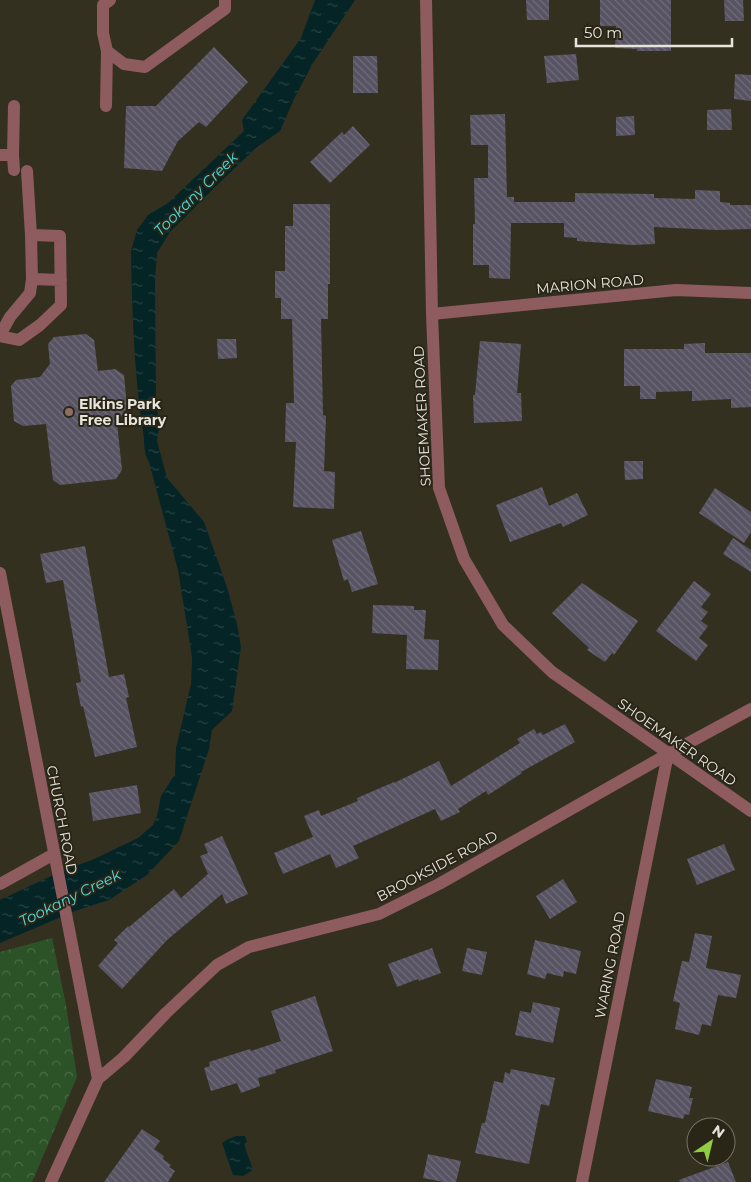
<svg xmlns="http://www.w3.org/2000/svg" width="751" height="1182" viewBox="0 0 751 1182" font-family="Montserrat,sans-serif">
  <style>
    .forest { fill: url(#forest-crowns) }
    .water { fill: url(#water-ripples) }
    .building { fill: url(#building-back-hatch) }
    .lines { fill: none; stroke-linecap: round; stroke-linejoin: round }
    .minor { stroke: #8e5b5f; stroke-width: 12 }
    .education-dot { fill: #8d6e63; stroke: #2a2617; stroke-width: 2 }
    .labels { text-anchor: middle; stroke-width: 4; stroke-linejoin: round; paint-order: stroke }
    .street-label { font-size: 14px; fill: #e7e4db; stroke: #2a2617 }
    .poi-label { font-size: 14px; font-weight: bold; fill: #e7e4db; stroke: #2a2617; text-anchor: start }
    .water-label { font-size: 15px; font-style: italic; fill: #4ddcdf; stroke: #2a2617 }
  </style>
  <defs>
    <pattern id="forest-crowns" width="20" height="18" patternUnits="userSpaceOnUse" patternTransform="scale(1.25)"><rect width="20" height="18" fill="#2c5328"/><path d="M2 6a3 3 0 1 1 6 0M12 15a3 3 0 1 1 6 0" fill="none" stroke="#4b6c47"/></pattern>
    <pattern id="water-ripples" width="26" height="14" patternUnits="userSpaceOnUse" patternTransform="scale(1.25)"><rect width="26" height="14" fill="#052425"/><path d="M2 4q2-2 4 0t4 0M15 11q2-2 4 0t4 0" fill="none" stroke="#294444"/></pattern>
    <pattern id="building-back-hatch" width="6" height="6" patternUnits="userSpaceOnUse" patternTransform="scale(1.25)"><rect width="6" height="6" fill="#585363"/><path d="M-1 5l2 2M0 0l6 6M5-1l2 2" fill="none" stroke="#706c79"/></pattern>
  </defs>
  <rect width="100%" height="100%" fill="#343020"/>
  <path class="forest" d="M52,938L66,1005L77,1077L32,1182H0V952Z"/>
  <path class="water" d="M315,0H355L313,63L294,99L280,131L256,148L214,188L170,232L157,253L155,280L156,404L160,424L157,441L167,478L204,522L227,587L237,624L241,647L232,711L212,730L209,749L179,841L147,875L109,900L75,911L0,943V900L64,870L92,860L138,838L153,825L157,816L161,796L175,774L176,748L191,684L192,657L178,570L149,462C143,453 145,443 143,432C134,374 132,310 131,251L137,230L148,215L168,203L244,131L242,120L301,38Z
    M236,1136H245L247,1142L244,1144L253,1170L243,1176L233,1175L222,1143L228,1139Z"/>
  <path class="building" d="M526,0H549V20H527Z
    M600,0H671V51H637V49L615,48L616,26H600Z
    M724,0H743L744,21H725Z
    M214,47L248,82L206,127L199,122L178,141L162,171L124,168L126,106H156Z
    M576,54L579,80L547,83L544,56Z
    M353,56H377L378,93H353Z
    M735,74L751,75V101L734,99Z
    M731,109L732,130H707V110Z
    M505,114L507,197H514V202H575V193L654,194V198L695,199V190L720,191V202L730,203V205H751V229L717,230L654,227L655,244L632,245L577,241V238L564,237V223H511L510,279L489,278V265H473V224H475L474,178H488V145H471L470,115Z
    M634,116L635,135L616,136V117Z
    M353,126L370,145L330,183L310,162L342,132L344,135Z
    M293,204H330V284H328V319H321L323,415L326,416L324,471L335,472L334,509L293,507L296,442H285L286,403H294L292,319H281V298H275V271H285V226H293Z
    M86,334L94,340L98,371L115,369L124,375L127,407L117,423L122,470L116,479L60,485L53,480L46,424L23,426L14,421L11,386L16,380L40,377L50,364L48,344L54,337Z
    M217,339H236L237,358L218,359Z
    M480,341L521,344L517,393H521L522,421L474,423L473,395H475Z
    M705,343V353H751V407L731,408V399L692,401V391L656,392V399H640V386H624V349H684V344Z
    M624,461H643V479L625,480Z
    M542,487L549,506L577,493L588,515L563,527L561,523L510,542L496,505Z
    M715,488L751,512V532L744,543L699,513Z
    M361,531L378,584L352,592L348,579L344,581L332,540Z
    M733,538L751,550V572L723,554Z
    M85,546L109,677L124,674L129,697L126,698L137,747L95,757L83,706L81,707L76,683L81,682L63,580L46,583L40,554Z
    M694,581L711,594L701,607L708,612L701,621L708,626L699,638L708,645L696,661L656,631Z
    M582,583L638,621L614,655L612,653L605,662L587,650L589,648L552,613Z
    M373,605L414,606V610H426L424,639L439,640L438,670L406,669L407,635L372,633Z
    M565,724L575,742L521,772L522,773L488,795L486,791L458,809L460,812L441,821L435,809L353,846L359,858L336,868L330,854L283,874L274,853L313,837L304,816L319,810L321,816L358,801L357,798L394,782V783L439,761L451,786L520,743L517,739L534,729L537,734L541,732L543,735Z
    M137,785L141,813L93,821L89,793Z
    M222,836L248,894L226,904L222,894L167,940L122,989L98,966L118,943L114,940L128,926L129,927L174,889L181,898L208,874L200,856L208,853L204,844Z
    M724,844L735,870L697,885L687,859Z
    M563,879L577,902L550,919L536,896Z
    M695,933L712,936L706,968L741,975L736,998L718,995L711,1026L702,1024L699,1035L675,1029L680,1003L673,1001L682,961L689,962Z
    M535,940L581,951L576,974L564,971L563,977L547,973L545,979L527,974Z
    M432,948L441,973L419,981L418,979L397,987L388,964Z
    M467,948L487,952L482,975L462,971Z
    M315,996L333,1051L275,1070L276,1073L258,1078L260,1086L241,1093L237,1083L211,1091L204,1068L210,1066L209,1062L250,1049L251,1051L281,1041L271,1011Z
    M533,1002L560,1008L553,1043L515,1035L520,1011L531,1013Z
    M511,1069L555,1078L549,1106L541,1104L529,1164L475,1153L482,1123H485L494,1081L503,1083L505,1072L510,1074Z
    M656,1079L692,1087L689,1098H693L689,1115L685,1114L683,1119L648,1111Z
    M142,1129L160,1141L154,1149L164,1156L163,1159L171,1165L169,1167L175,1171L168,1182H104Z
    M428,1154L461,1161L456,1182H444L423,1178Z
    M728,1162L736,1182H680L679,1180Z"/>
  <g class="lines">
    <path class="minor" d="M426,0L432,314L439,488L464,559L503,625L552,672L751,811
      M107,51L124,64L145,67L225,9V0
      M106,106L107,51L103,33V5L110,0
      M0,155H13L14,106
      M13,155L14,170
      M31,235L32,279L61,280
      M432,314L676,290L751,293
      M0,335L10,317L30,293L32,279
      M0,336L19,340L40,325L61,305L60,236L31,235L27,171
      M0,573L98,1079L51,1182
      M0,884L54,854
      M98,1079L124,1057L166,1013L217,965L249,947L379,914L439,884L668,754L751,709
      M582,1182L668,754"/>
  </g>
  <circle class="education-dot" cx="69" cy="412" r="5"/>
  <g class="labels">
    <g class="street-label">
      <text transform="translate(590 284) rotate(-5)" y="5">MARION ROAD</text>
      <text transform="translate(422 416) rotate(-93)" y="5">SHOEMAKER ROAD</text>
      <text transform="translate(677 742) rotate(35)" y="5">SHOEMAKER ROAD</text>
      <text transform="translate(62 820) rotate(79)" y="5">CHURCH ROAD</text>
      <text transform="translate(437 866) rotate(-28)" y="5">BROOKSIDE ROAD</text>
      <text transform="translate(610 965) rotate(-79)" y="5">WARING ROAD</text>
    </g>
    <g class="poi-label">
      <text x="79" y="409">Elkins Park<tspan x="79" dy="16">Free Library</tspan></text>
    </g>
    <g class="water-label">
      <text transform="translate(196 194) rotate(-45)" y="5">Tookany Creek</text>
      <text transform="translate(70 898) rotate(-26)" y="5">Tookany Creek</text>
    </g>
  </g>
  <g transform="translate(711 1142) rotate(35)"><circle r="24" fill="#2a2617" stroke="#767265"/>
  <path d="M0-4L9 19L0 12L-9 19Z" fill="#90cd41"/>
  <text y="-8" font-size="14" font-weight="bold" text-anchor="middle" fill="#e7e4db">N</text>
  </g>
  <path d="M576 38v8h156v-8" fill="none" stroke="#e7e4db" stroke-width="2.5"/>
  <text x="584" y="38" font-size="15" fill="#e7e4db" stroke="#2a2617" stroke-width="4" paint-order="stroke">50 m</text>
</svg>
